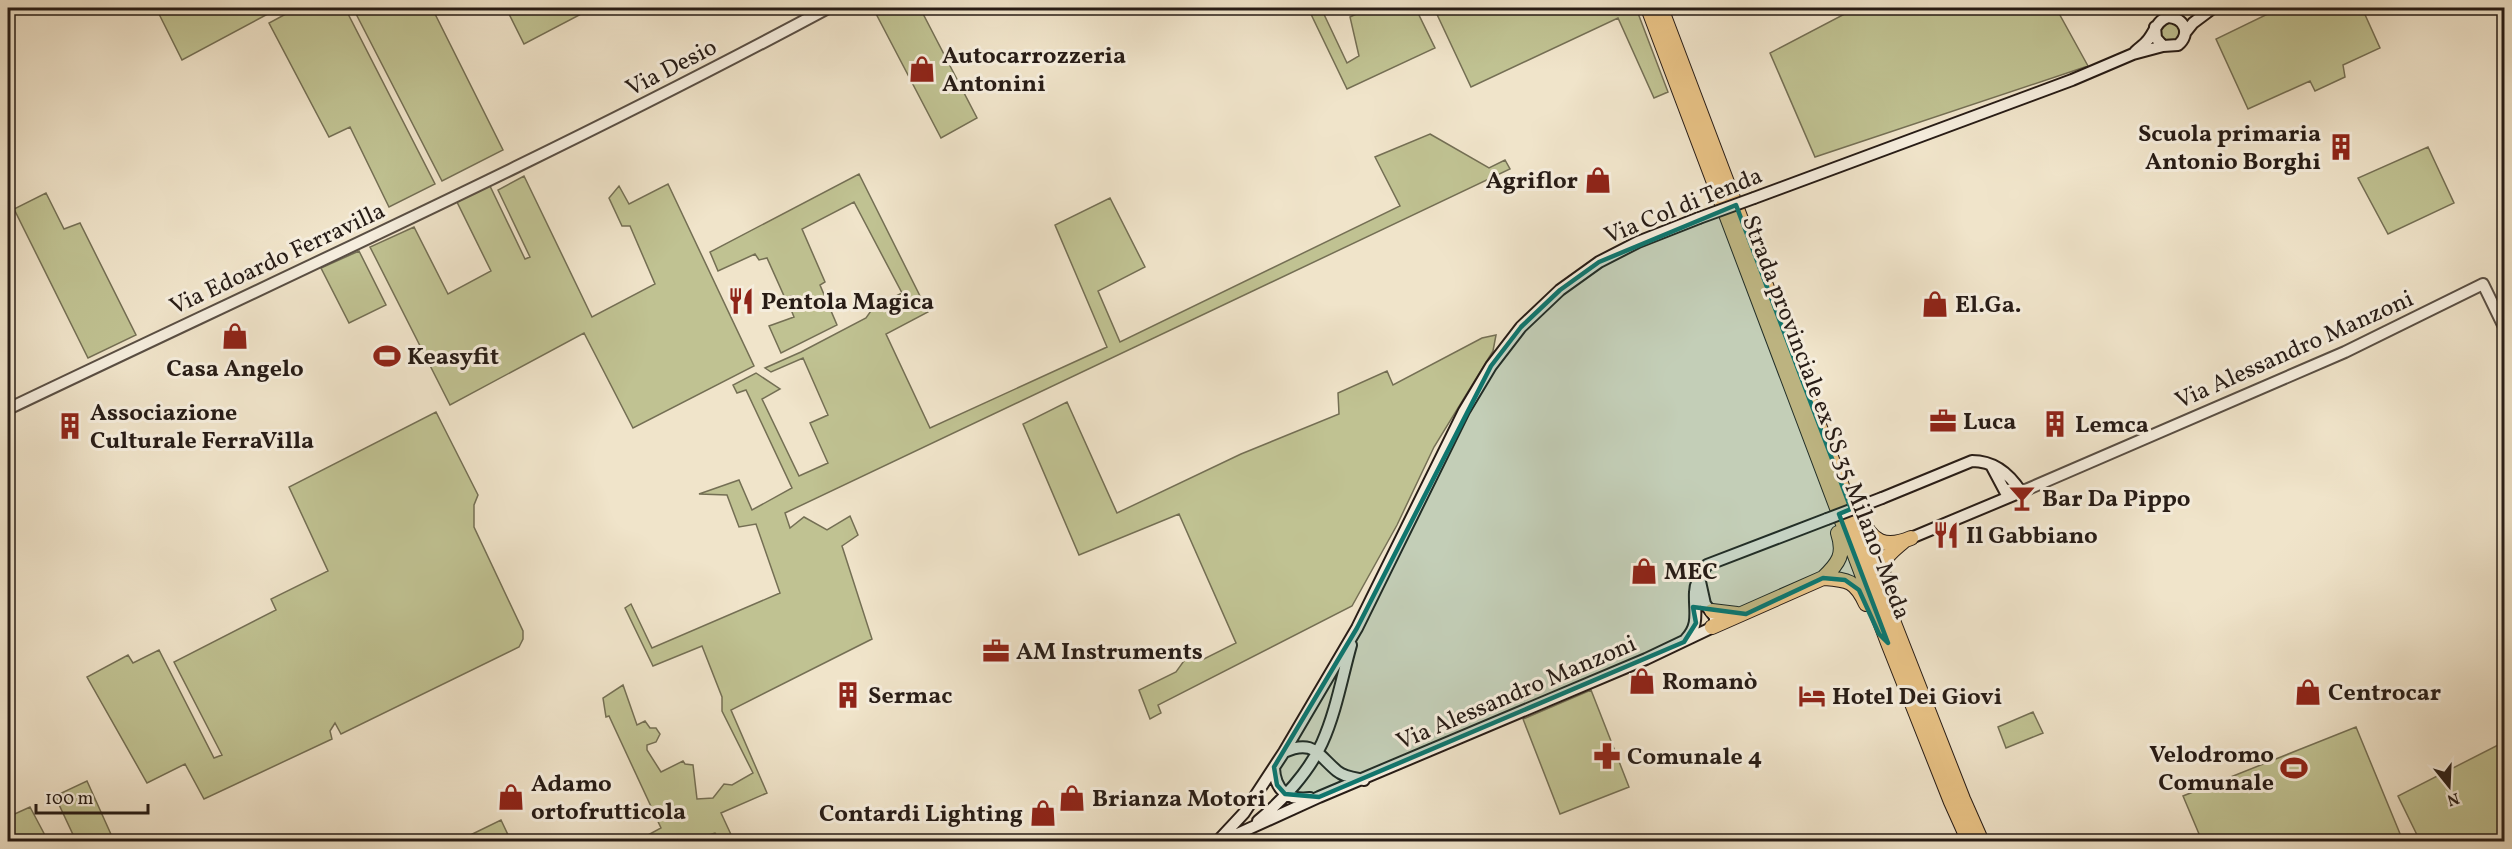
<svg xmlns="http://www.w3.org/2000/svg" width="2512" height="849" viewBox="0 0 2512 849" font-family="Vollkorn,serif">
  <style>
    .green { fill: #c0c292; stroke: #746f54; stroke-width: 1.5 }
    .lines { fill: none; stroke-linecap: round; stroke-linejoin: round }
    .tertiary-casing { stroke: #594e43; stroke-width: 14 }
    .secondary-casing { stroke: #271c16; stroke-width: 14 }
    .trunk-casing { stroke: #271c16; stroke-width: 16 }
    .tertiary { stroke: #f5eddd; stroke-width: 10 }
    .secondary { stroke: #f5eddd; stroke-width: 10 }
    .trunk { stroke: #e8c285; stroke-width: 14 }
    .secondary-bridge-casing { stroke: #271c16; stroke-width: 14; stroke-linecap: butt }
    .secondary-bridge { stroke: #f5eddd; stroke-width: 10 }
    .marked { fill: #0f766e; fill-opacity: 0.2; stroke: #0f766e; stroke-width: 4.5; stroke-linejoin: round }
    .labels { text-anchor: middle; stroke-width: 6; stroke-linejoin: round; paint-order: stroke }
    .poi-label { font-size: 24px; font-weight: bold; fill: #271c16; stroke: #f5eddd; text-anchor: start }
    .street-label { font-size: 24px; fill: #271c16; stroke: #f5eddd }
  </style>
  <rect width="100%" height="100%" fill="#f0e4ca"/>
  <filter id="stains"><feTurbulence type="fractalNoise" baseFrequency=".00333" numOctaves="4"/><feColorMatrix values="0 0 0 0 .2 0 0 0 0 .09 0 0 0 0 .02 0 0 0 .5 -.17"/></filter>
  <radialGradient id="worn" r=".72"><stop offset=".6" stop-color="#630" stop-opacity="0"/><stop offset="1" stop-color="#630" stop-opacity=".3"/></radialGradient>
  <path class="green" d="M156,8H279L182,60Z
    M297,8H345L435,184L389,207L350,127L329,137L269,23Z
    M353,8H432L503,150L442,181Z
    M506,8H585L587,11L524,44Z
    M873,8H920L977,118L941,138Z
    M1308,8H1321L1347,63L1359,56L1350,17L1369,8H1428L1418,13L1435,48L1347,89Z
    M1434,8H1636L1668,92L1654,98L1618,18L1471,87Z
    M1856,8H2056L2088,66L1815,157L1770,53Z
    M2280,8H2362L2380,48L2343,65L2345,77L2315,91L2310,81L2248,109L2216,39Z
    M2160 32a10 10 0 1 1 20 0a10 10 0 1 1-20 0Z
    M1430,134L1489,168L1505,160L1510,169L785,513L790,528L804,517L827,530L850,516L858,535L842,546L872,639L731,710L767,793L721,813L734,841H721L715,833L688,841H637L661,828L609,716L606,717L603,698L623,685L637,725L645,721L650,728H656L660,734L656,742L647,745V750L661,772L683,761L685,764L693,765L697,799L713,798L724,784L732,785L753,773L722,711V697L702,646L653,666L625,608L631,604L652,648L780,593L756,524L739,527L727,495L699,494L739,480L752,510L792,488L746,390L737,393L733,385L756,373L780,389L762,399L799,476L828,463L810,423L828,415L803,358L771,372L765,368L801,352L866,318L873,308L902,293L854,202L802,229L825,282L820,285L837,325L781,353L769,326L794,317L790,307L796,304L792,296L785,298L767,258L759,260L755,254L718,271L710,252L859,174L928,312L886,334L930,428L1107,347L1055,225L1110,198L1145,267L1098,291L1120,342L1400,206L1375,157Z
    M2428,147L2454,203L2388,234L2358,178Z
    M524,176L592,317L655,284L630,226H622L609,198L619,186L629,204L668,184L754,366L633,428L584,333L450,405L370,247L414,227L448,294L491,271L456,200L489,184L525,259L530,257L498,190Z
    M46,193L64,229L80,223L136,335L88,358L14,209Z
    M359,251L386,305L349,323L321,268Z
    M1496,335L1493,351L1434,447L1397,525L1352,606L1158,705L1161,713L1150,719L1139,690L1176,672L1186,658L1200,661L1236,643L1179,514L1079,555L1023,424L1067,402L1117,513L1241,454L1339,414L1338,393L1387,371L1393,385L1482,338Z
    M436,412L478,495L474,505V527L523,631V639L519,647L341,734L335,723L330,731L332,739L204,799L185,764L147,783L87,677L128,655L133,663L159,650L214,758L222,755L174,662L276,610L271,599L328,571L289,487Z
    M1591,690L1629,787L1560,814L1523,719Z
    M2033,712L2043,733L2006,748L1998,727Z
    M2356,727L2403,841H2202L2183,796Z
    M2504,742V841H2420L2398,796Z
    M87,781L114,841H76L55,796Z
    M30,807L48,841H8V817Z
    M501,820L511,841H460V840Z"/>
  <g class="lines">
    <defs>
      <path id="tertiary" d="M8,409C282,278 560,152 828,8
        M2021,492L2345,352L2483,284L2504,327"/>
      <path id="secondary" d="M2185,33L2193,23L2213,8
        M2135,52C2139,48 2144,45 2147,41C2155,32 2156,21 2168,17C2185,18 2191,34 2178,45L2163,46L2156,38L2155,27
        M1754,198L2072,80L2133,54L2163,46
        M1991,465L2008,497
        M1882,498L1972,461C1994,461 2009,473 2021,492L1911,538
        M1686,639C1700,624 1694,611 1695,592C1695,582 1701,573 1707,565L1827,519
        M1284,752C1313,739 1317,754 1337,771C1344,777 1355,778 1364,780
        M1274,768C1275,790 1288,801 1310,798
        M1258,821C1282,801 1309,772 1322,743C1336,712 1342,677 1351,645
        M1222,841L1319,797L1646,659L1709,629L1715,624V617L1705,604L1699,577
        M1217,842L1244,813L1284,752L1357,628L1464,411L1491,366L1521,327L1560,290L1599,262L1638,242L1699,218"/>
      <path id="trunk" d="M1648,8L1888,643L1951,802L1969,842
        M1661,8L1892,618L1963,799L1982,842
        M1861,518C1872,542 1885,549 1911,538
        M1823,578C1848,580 1855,580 1866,604
        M1886,584C1878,560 1887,556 1904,541
        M1712,611L1737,614
        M1712,627L1823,578C1839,563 1845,554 1838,533"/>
    </defs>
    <use href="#tertiary" class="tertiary-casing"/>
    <use href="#secondary" class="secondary-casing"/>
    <use href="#trunk" class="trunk-casing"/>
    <use href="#tertiary" class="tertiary"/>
    <use href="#secondary" class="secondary"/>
    <use href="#trunk" class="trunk"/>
    <defs>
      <path id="secondary-bridge" d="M1699,218L1754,198
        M1827,519L1882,498"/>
    </defs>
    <use href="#secondary-bridge" class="secondary-bridge-casing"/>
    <use href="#secondary-bridge" class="secondary-bridge"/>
  </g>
  <path class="marked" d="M1736,205L1851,509L1839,514L1888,643L1879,634L1859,590L1845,580L1823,578L1746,614L1693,607L1696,623L1684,642L1319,797L1285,794L1277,785L1274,767L1357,628L1491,366L1521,327L1560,290L1599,262Z"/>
  <defs>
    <symbol id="shop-bare" viewBox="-9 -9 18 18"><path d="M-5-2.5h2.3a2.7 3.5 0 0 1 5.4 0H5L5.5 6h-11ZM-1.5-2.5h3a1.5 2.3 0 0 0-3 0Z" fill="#8f2418" stroke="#f5eddd" stroke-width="2.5" paint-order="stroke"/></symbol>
    <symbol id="building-bare" viewBox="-9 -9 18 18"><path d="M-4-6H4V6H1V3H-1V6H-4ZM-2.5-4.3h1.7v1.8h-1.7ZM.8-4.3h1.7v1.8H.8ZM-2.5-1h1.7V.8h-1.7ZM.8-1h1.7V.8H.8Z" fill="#8f2418" stroke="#f5eddd" stroke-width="2.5" paint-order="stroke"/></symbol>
    <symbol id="restaurant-bare" viewBox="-9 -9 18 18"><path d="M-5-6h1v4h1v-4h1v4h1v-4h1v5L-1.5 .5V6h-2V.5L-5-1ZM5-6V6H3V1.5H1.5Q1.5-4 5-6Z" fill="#8f2418" stroke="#f5eddd" stroke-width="2.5" paint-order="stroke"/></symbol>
    <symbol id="stadium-bare" viewBox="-9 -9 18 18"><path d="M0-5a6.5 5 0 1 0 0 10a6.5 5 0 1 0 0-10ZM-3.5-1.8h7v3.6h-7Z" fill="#8f2418" stroke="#f5eddd" stroke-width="2.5" paint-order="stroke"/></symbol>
    <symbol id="office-bare" viewBox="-9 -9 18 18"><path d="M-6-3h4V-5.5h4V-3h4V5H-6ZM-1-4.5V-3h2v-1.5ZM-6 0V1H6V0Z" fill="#8f2418" stroke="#f5eddd" stroke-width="2.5" paint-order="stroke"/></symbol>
    <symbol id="bar-bare" viewBox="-9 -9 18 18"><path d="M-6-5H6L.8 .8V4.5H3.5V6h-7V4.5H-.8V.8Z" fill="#8f2418" stroke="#f5eddd" stroke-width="2.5" paint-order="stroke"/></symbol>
    <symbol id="hotel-bare" viewBox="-9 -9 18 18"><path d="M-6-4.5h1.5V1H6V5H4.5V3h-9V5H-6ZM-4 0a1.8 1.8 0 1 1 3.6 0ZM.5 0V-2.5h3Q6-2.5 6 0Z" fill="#8f2418" stroke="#f5eddd" stroke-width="2.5" paint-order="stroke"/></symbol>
    <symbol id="pharmacy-bare" viewBox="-9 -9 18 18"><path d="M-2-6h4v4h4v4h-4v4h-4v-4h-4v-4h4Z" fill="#8f2418" stroke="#f5eddd" stroke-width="2.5" paint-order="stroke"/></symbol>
  </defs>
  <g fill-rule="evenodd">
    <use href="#shop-bare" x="903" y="50" width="38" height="38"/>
    <use href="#building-bare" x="2322" y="128" width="38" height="38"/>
    <use href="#shop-bare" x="1579" y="161" width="38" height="38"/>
    <use href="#restaurant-bare" x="722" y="282" width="38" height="38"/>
    <use href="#shop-bare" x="1916" y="285" width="38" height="38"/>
    <use href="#shop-bare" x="216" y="317" width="38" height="38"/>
    <use href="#stadium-bare" x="368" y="337" width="38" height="38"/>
    <use href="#office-bare" x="1924" y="402" width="38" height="38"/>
    <use href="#building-bare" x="2036" y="405" width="38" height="38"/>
    <use href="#building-bare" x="51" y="407" width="38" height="38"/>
    <use href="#bar-bare" x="2003" y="479" width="38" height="38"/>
    <use href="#restaurant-bare" x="1927" y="516" width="38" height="38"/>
    <use href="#shop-bare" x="1625" y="552" width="38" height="38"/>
    <use href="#office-bare" x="977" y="632" width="38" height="38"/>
    <use href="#shop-bare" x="1623" y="662" width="38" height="38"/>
    <use href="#shop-bare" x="2289" y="673" width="38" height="38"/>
    <use href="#building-bare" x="829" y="676" width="38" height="38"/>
    <use href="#hotel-bare" x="1793" y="677" width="38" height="38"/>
    <use href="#pharmacy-bare" x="1588" y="737" width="38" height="38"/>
    <use href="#stadium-bare" x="2275" y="749" width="38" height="38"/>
    <use href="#shop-bare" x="492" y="778" width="38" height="38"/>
    <use href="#shop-bare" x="1053" y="779" width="38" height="38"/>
    <use href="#shop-bare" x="1024" y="794" width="38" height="38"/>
  </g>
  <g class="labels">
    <g class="poi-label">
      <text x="942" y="63">Autocarrozzeria<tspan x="942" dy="28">Antonini</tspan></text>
      <text x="2321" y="141" text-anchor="end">Scuola primaria<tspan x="2321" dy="28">Antonio Borghi</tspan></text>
      <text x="1578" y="188" text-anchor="end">Agriflor</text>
      <text x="761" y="309">Pentola Magica</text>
      <text x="1955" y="312">El.Ga.</text>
      <text x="407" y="364">Keasyfit</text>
      <text x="235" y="376" text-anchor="middle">Casa Angelo</text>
      <text x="90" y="420">Associazione<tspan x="90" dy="28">Culturale FerraVilla</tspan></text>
      <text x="1963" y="429">Luca</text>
      <text x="2075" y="432">Lemca</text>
      <text x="2042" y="506">Bar Da Pippo</text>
      <text x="1966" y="543">Il Gabbiano</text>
      <text x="1664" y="579">MEC</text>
      <text x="1016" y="659">AM Instruments</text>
      <text x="1662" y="689">Romanò</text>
      <text x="2328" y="700">Centrocar</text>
      <text x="868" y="703">Sermac</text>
      <text x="1832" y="704">Hotel Dei Giovi</text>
      <text x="2274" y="762" text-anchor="end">Velodromo<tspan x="2274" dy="28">Comunale</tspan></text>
      <text x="1627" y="764">Comunale 4</text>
      <text x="531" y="791">Adamo<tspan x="531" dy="28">ortofrutticola</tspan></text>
      <text x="1092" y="806">Brianza Motori</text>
      <text x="1023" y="821" text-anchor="end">Contardi Lighting</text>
    </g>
    <g class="street-label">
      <text transform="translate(671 67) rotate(-27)" y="8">Via Desio</text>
      <text transform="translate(1683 205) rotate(-22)" y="8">Via Col di Tenda</text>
      <text transform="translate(277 258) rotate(-25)" y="8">Via Edoardo Ferravilla</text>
      <text transform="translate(2294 349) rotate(-24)" y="8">Via Alessandro Manzoni</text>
      <text transform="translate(1827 417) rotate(69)" y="8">Strada provinciale ex SS 35 Milano-Meda</text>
      <text transform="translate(1516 692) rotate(-23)" y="8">Via Alessandro Manzoni</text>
    </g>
  </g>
  <rect width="2512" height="849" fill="none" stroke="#f0e4ca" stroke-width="30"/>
  <rect x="9" y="9" width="2494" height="831" fill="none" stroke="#271c16" stroke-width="3"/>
  <rect x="15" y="15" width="2482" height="819" fill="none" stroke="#271c16" stroke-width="1.5"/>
  <g transform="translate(2449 786) rotate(162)" stroke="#f5eddd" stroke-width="4.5" paint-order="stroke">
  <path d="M0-4.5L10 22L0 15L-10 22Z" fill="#271c16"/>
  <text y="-9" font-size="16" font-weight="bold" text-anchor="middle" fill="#271c16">N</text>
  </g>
  <path d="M36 804v9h112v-9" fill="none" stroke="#271c16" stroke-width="3"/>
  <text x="45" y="804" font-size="18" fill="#271c16" stroke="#f5eddd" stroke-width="4.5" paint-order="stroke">100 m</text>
  <rect width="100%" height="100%" filter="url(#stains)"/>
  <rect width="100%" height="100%" fill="url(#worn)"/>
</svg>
